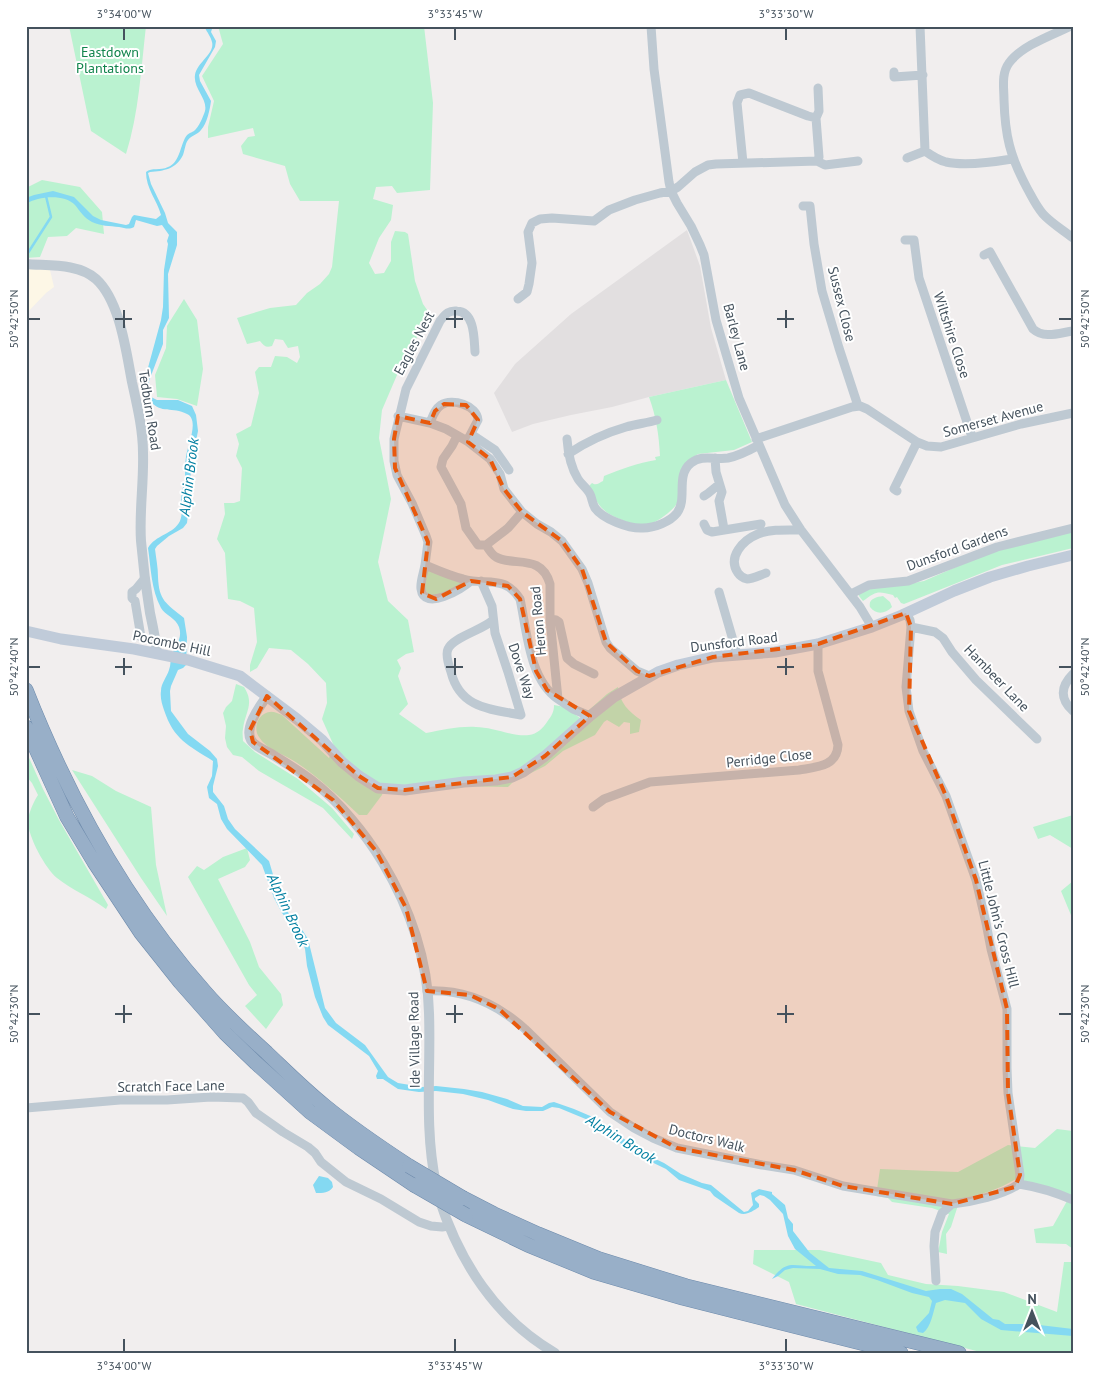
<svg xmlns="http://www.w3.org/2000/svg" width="1099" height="1379" viewBox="0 0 1099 1379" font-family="'PT Sans',sans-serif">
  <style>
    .commercial { fill: #fdf7e6 }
    .education { fill: #e2dfe0 }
    .green { fill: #baf2d0 }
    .water { fill: #84d9f2 }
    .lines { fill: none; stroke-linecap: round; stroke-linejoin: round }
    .stream { stroke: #84d9f2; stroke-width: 2.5 }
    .trunk-casing { stroke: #6e8bac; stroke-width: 15 }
    .minor { stroke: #bec9d2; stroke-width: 9 }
    .tertiary { stroke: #bec9d2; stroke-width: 10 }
    .secondary { stroke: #c0cbd9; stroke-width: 11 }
    .trunk { stroke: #98afc8; stroke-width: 14 }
    .trunk-bridge-casing { stroke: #6e8bac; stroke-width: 15; stroke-linecap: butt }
    .trunk-bridge { stroke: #98afc8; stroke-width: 14 }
    .marked { fill: #e8590c; fill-opacity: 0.2; stroke: #e8590c; stroke-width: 4; stroke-dasharray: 10 6; stroke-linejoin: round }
    .ticks { fill: none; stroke: #45525d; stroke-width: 2 }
    .labels { text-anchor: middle; stroke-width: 4; stroke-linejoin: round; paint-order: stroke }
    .park-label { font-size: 14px; fill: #11844c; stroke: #fff }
    .street-label { font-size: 14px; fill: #45525d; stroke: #fff }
    .water-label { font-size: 15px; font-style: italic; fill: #0480a2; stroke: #fff }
    .neatline { fill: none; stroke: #45525d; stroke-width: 2 }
    .ticks-label { font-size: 12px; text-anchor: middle; fill: #45525d }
  </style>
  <rect width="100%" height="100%" fill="#f1eeee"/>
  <path class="commercial" d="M26,268L50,270L54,287L46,293L26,314Z"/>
  <path class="education" d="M687,230L700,266L711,328L726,380L649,397L612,407L571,415L533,424L512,432L494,393L515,364L571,314Z"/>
  <path class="green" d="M69,26H146C141,69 139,113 126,154L91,131Z
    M218,26H424L433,103L430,190L397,193L392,186L376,187L373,199L393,205L391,220L379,238L369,263L375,274L384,273L391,261V242L395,231L405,232L408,234L415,281L423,304L432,317L423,326L400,368L382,410L379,438L391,499L378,562L388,601L408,620L414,652L406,654L397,660L401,668L398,676L408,704L399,714L426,733C443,730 459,726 476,727C492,727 514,737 529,735C537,734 543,728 547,722C552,715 554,712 554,705L565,707L580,718L607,694L618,687C620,703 628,711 641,720L639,732L630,734V723L624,722L619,727L607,720L604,722L595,735L563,751L545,766L513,782L508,787L385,785L382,795L367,815H359C340,797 316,775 294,761C283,754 266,749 259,737C254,730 256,719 264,714C271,710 275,712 282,715L329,758L334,746L322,719L327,703L326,683L308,664L291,650L269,648L257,668L250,672V665L257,642L254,608L240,601L228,599L225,553L217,539L225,514L224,503H234L240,501L242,468L236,456L239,444L236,434L251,426L259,393L255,372L259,367H271L275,356L287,357L297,363L300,357L298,346L288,348L283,340L275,339L272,346C266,348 264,346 260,341L247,344L237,318L270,308L296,305L307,293L320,284L329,274L332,267L339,201H300L290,184L285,166L243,154L241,146L248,137L255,136L253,128L208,138V127L214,101L202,76L223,44Z
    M42,180L80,187L102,212L104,234L76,228L67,236L48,237L40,257L26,258V188Z
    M184,299L197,320L203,369L197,406L177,399L157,397L155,375L166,348L167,326Z
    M726,380L752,442L734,450L698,454C690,458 684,474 681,483C679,490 679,497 677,503C675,509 656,523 650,524C643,526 633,524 627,522C603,513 599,508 589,486L592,483C596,486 599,483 603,481L604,476C621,469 638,463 656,460L655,457L660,456C659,435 656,416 649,397Z
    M1073,531V548L1002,565L904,604L901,603L897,597L895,598L893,595C877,591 877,591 863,601L859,596V592L863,589L903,585L924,581L988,553Z
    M426,570L464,583L438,596L428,595L423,585Z
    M883,596L890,602L892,607C885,614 876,615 870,607C868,599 876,597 883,596Z
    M236,684L244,687C255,704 245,712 243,729C242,733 243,737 243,741L255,752L298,779L332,808L354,834L352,839L323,808L259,771L242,757L233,755L227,747L225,738L226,726L223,713L226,707L232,701Z
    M26,751L43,789L59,820L108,905L106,909C90,897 72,890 57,878C45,868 27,835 28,820C29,812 34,801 38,795L32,783L26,776Z
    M72,770L92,776L116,791L151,807L156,865L167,916L141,878Z
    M1073,815V849L1050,835L1038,839L1033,827Z
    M247,848L250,860L245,867L218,879L250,942L259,967L281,994L283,1005L266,1029L245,1006L257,995L249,985L188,877L197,866L204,870L223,857Z
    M1073,881V920L1061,891Z
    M1057,1129L1073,1131V1249L1066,1244L1036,1243L1034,1229L1053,1226L1067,1201L1016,1179C998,1190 980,1195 960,1199L951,1227L946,1234L947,1254L938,1252L942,1232L949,1214L932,1208L892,1202L888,1198L876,1196L880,1169L958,1172L1008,1145L1035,1148Z
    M754,1250H820L881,1263L888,1275L926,1284L958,1286L1004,1292L1057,1312L1064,1262H1073V1353H984L796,1304L789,1282L753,1264Z"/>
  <path class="water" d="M206,26H213L211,32L216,41L215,47L199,75L200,81L211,101C210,109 207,124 201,130C197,135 192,135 188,140C185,144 185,150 183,155C176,169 164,171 150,172L148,173L151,184L165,213L168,223L177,232V245L168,274L169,318L163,330V344L149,381L148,391L151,397L157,400H178L192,406L196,415L198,431L191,466L190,496L187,523L183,528L169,536L157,546L155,549C156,558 158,567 158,577C159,601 166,603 184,618L187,637L186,665L183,668L178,670L171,686L170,691L171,711L188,734L210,751L217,759L218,766L213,786V792L224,806L228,819L235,829L269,861L277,888L283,904L291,917L301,928L308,939L325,1008L336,1023L365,1045L388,1077L398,1083L422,1087L436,1086L464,1089L482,1092L507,1099L523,1106L542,1107L549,1103L554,1102L574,1109L595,1118L645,1154L664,1163L681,1174L702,1183L711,1185L744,1212L748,1211L753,1205L751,1193L759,1189L772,1192V1194L785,1205L788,1218L793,1224V1231L810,1253L829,1268L862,1271L926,1291L940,1289H951L962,1294L993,1319L999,1320L1005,1324H1031L1073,1329V1336L1001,1330L981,1319L965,1303L945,1300L936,1303C933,1313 931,1327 923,1333L918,1332L916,1327L929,1313L932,1301L929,1297L912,1293L877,1280L860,1275L838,1274L820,1269L793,1268L785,1270L778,1276L772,1279C788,1258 793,1267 816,1266L795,1249L788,1236L783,1214L770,1200L764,1196L760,1195L755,1198V1200L759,1204V1207C753,1211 746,1216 739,1213L714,1196L710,1191L679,1180L666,1169L637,1155L588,1120L559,1108L552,1107L543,1111H526L513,1109L488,1100L463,1094L436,1091L419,1092L398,1089L383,1079H377L376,1076L378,1071L369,1056L328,1025L323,1017L315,997L307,966L305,949L300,936L282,913L274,898L262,865L227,829L221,819L217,804L209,798L207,787L212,776L213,761C188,745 174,740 164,710C162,704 160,697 161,691C161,683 167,677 169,670C171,665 170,660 172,655C175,645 183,639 179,627C176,618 165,615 161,608C151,589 151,568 148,548C155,535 174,534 180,521C183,514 181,506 181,499C182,491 184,483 185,476C185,469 185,463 186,457C187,446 200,420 187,414C172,406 162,415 149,400C146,395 144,391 143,386L161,320L163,307L164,270L168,244L167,241L169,235L162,225L157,226L136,220L134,227C129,230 125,228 119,227C110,226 100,226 92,222C84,218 80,211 75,205C64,194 39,196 26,204V198L34,195L53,191L74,197L93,216L101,220L126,225L129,224L132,217L134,215L156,219L161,215C157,200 146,189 146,172C152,167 160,171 168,167C179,163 180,148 185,138C187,134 190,133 194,131C199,127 203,117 205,111C208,99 193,88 195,75C197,62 215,54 212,42C211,37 207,32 205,28Z
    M319,1176L328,1178L332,1182L333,1187C329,1193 323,1193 316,1193L313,1185Z"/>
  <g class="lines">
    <path class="stream" d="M26,256L51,217L46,196"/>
    <defs>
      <path id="trunk" d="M26,690C69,799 127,904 205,992C224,1014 245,1033 267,1053C286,1071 305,1090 325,1106C352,1128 380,1147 409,1166
        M26,727L67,817L94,862L141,933L180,982L225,1033L256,1063L310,1112L359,1148L414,1185
        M463,1198L494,1214L538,1234L599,1259L686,1286L959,1353
        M466,1215L528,1245L594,1272L683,1298L901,1353"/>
    </defs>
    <use href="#trunk" class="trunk-casing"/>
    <path class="minor" d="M651,26L654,69L669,182L671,191L677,203L691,226L700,245L704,255L716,320L739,398L785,505L801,530L860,607L872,627
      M920,26L925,151C932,156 938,160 946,162C964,166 994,162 1012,159
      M1071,26C1052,35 1021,46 1009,63C1001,74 1004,88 1004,100C1005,136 1010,156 1027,188C1032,197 1036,206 1043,214C1051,223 1063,230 1073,238
      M894,72V77L923,75
      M907,158L925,151
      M817,161L819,157L816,118L819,111L818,88
      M743,163L737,103L740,95L749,93L808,116L816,118
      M803,206H810L814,244L822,291L839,348L858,406
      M905,240H914L919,278L972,437
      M984,255L990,252L1033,329C1044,339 1059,333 1073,331
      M518,299L527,292L529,284L532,263L528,232L532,223L540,219L552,218L594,221L609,210L635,200L660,193L671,191L678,187L695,172L708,165L716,164L817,161L825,165L858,161
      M475,352C474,339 475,312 457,311C448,310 445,315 440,321L406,389L394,439V461L397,475L412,503L426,536L428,542L425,565C437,570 450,576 463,579C486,586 504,574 520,599C527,631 529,679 558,699
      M398,416L430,423L446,429L467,441L490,459L500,474L504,489L522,512L537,524L551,532L562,541L582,569L588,583L606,642L610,648L637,671L649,676
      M430,423C433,416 434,410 441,405C452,398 477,405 478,420L467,441
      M471,434L495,450L509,470
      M457,436L452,446L443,459L441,467L461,504L466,528L478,545H486
      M567,439C568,453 570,466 578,479C581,484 587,488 590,494C592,498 592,503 595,508C603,519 629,529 643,528C654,528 670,522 677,513C688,498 675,476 691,463C702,454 715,460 728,458C738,456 750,450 759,445
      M756,439L852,407L860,406L867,409L917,442L927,446L941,447L1021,424L1073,413
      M568,454C586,442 605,433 626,427C636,424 647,423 657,420
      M715,458L716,472L722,492L719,501L724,529
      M897,491L894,489L917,442
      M704,496C710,493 713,488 719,485
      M704,524L707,530L712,532L761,524
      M486,545C489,550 492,555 496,557C514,567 541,553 550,584V619L558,699L573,709L590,716
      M486,545L508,528L522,512
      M425,565C424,572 420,581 421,589C424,612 462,589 471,581
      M766,573C760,575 753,579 747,579C743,578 740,576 738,573C727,557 743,540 758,534C771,529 786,530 801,530
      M481,581L492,606L495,633L508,672L521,715C489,709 460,708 451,672C449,666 445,655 448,649C453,637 483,630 493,620
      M719,592L737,654
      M851,594L869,585L908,581L997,547L1073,528
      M550,619L556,620L559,622L567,658L574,664L594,674
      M911,627L935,632L943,638L952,652L976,680L1037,739
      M141,637L135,601L132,598V592L136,589L145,578
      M1073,674C1060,687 1060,699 1073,711
      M593,807L604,799L650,782L799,770C816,767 837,767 838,745L818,671V644
      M427,991C465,989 497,1004 525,1029L610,1112L634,1128L653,1138L677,1148L762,1165L794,1170L843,1186L952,1204C971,1202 1004,1195 1019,1184L1020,1175L1008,1093L1007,1068V1009L991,949L986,923L976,880L946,796L923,751L909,711L906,687L911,627L910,620L906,613
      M26,1108L120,1100H167L211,1097L243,1098L248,1102L256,1113L283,1132L308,1147L315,1153L321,1162L346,1182L381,1199L419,1222L431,1226L442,1227L449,1226
      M1019,1184C1038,1187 1055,1192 1073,1200
      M936,1281L934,1246L935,1232L942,1213L952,1204"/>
    <path class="tertiary" d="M26,264C48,266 78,263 96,279C120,301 126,351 132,382C137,405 143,429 143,453C144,482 139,512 141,541C143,565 146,589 150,613C153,627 156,640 157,654
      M267,696C260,706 244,727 251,740C255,747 267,751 273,755C286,763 299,771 311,780C339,801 365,833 383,863C410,908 428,961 429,1013C431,1070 424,1128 436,1184
      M439,1198C459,1261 496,1319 555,1353"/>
    <path class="secondary" d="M26,631L61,639L134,649L188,660L240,676L297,719L322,740L342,762L359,776L378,788L405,790L464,782L496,780L512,777L523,772L545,756L590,716L614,697L658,672L678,665L713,657L775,652L818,644L872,627L902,615L954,591L990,577L1028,566L1073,555"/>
    <use href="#trunk" class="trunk"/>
    <defs>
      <path id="trunk-bridge" d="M409,1166L463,1198
        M414,1185L466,1215"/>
    </defs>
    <use href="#trunk-bridge" class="trunk-bridge-casing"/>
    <use href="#trunk-bridge" class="trunk-bridge"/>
  </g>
  <path class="marked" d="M444,404L466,405L478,420L468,442L490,459L504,489L522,512L562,541L582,569L606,642L637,671L649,676L713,657L818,644L906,613L911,627L909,711L946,796L976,880L1007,1009L1008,1093L1020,1175L1015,1187L952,1204L843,1186L794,1170L677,1148L610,1112L499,1009L470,995L427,991L406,908L376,851L333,800L253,742L250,730L267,696L359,776L378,788L405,790L512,777L545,756L590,716L547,690L536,671L520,599L508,586L471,581L436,599L422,593L428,542L395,468L394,439L398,416L430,423L435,411Z"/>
  <path class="ticks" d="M124,28V40M455,28V40M786,28V40M124,310V328M455,310V328M786,310V328M28,319H40M115,319H132M446,319H463M777,319H794M1059,319H1072M124,658V675M455,658V675M786,658V675M28,667H40M115,667H132M446,667H463M777,667H794M1059,667H1072M124,1005V1023M455,1005V1023M786,1005V1023M28,1014H40M115,1014H132M446,1014H463M777,1014H794M1059,1014H1072M124,1339V1352M455,1339V1352M786,1339V1352"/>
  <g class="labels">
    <g class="park-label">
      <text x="110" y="57">Eastdown<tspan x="110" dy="16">Plantations</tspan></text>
    </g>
    <g class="street-label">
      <text transform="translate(842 304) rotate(76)" y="5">Sussex Close</text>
      <text transform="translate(952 335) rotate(72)" y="5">Wiltshire Close</text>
      <text transform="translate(737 337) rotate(75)" y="5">Barley Lane</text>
      <text transform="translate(414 343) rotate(-62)" y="5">Eagles Nest</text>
      <text transform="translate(150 410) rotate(81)" y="5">Tedburn Road</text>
      <text transform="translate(993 419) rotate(-15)" y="5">Somerset Avenue</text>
      <text transform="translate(957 548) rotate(-20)" y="5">Dunsford Gardens</text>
      <text transform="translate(538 621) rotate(-95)" y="5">Heron Road</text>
      <text transform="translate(734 642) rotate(-7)" y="5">Dunsford Road</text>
      <text transform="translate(172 643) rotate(12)" y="5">Pocombe Hill</text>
      <text transform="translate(522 671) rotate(72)" y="5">Dove Way</text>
      <text transform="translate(997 678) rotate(46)" y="5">Hambeer Lane</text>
      <text transform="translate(769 758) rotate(-6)" y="5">Perridge Close</text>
      <text transform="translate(999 924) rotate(76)" y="5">Little John's Cross Hill</text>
      <text transform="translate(414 1040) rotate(-91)" y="5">Ide Village Road</text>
      <text transform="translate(171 1086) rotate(-1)" y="5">Scratch Face Lane</text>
      <text transform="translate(707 1138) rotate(14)" y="5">Doctors Walk</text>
    </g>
    <g class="water-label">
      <text transform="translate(189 477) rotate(-83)" y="5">Alphin Brook</text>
      <text transform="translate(288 910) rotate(65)" y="5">Alphin Brook</text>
      <text transform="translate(621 1139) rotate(32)" y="5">Alphin Brook</text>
    </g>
  </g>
  <rect width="1099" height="1379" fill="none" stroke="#ffffff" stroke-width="55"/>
  <g transform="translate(1032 1312)" stroke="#ffffff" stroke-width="4" paint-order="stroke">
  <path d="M0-4L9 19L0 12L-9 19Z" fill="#45525d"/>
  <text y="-8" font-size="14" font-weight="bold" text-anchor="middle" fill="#45525d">N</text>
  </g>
  <rect x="28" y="28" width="1044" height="1324" class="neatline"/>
  <g class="ticks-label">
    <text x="124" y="18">3°34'00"W</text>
    <text x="455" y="18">3°33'45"W</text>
    <text x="786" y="18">3°33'30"W</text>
    <text transform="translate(14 319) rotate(-90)" y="4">50°42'50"N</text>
    <text transform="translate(1085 319) rotate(-90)" y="4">50°42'50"N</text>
    <text transform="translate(14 667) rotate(-90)" y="4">50°42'40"N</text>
    <text transform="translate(1085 667) rotate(-90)" y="4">50°42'40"N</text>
    <text transform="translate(14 1014) rotate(-90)" y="4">50°42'30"N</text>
    <text transform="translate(1085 1014) rotate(-90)" y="4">50°42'30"N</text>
    <text x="124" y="1370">3°34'00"W</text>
    <text x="455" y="1370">3°33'45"W</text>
    <text x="786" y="1370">3°33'30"W</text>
  </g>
</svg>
